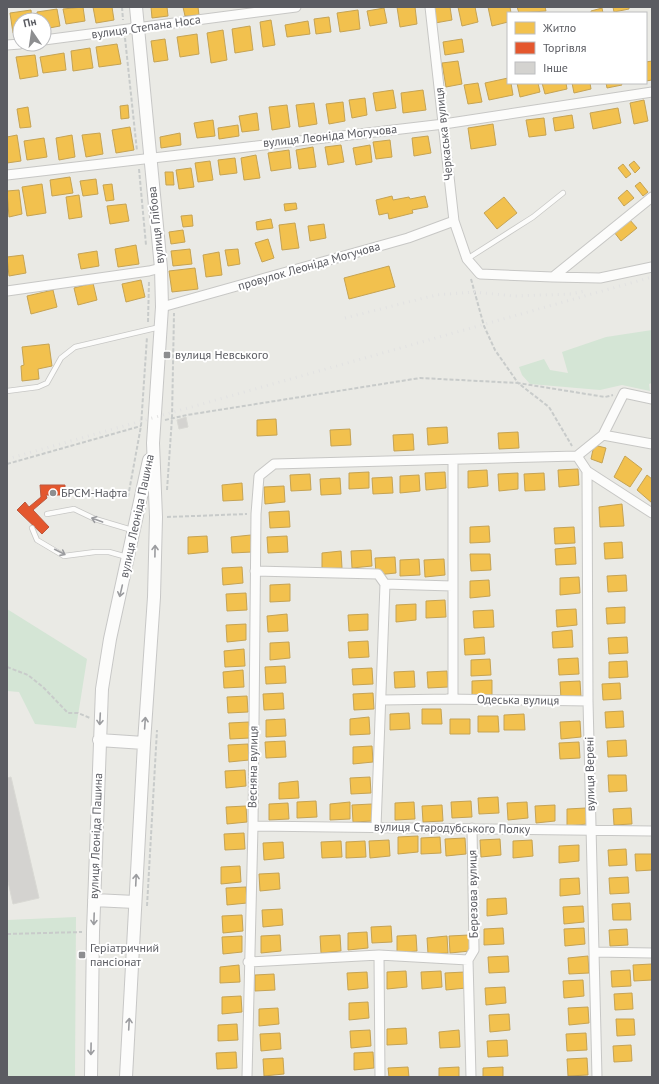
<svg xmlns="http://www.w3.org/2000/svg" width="659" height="1084" viewBox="0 0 659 1084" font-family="'PT Sans',sans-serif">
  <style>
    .green { fill: #d4e5d5 }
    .homes { fill: #f2c14e; stroke: #c5a354 }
    .shops { fill: #e4572e; stroke: #bb583e }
    .building { fill: #d4d3d0; stroke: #d9d9d4 }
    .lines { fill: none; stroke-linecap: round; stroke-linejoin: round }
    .service-casing { stroke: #c7c7c5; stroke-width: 6 }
    .minor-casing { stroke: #c7c7c5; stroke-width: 11 }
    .secondary-casing { stroke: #c7c7c6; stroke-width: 14 }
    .path { stroke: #c8cbca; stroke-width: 2; stroke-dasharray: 4 2; stroke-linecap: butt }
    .service { stroke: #fcfcfb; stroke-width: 4.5 }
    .minor { stroke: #fcfcfb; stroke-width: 9 }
    .secondary { stroke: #fcfcfb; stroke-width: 12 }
    .rail { stroke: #e2e2e2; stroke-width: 3; stroke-dasharray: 1 5; stroke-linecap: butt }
    .oneway { stroke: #9b9c9f }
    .poi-dot { fill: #8d8e90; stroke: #fff; stroke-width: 1.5 }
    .labels { text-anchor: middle; stroke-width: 4; stroke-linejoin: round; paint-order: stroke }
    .street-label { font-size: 12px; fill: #5b5c62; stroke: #fff }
    .poi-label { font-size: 12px; fill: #5b5c62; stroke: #fff; text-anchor: start }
  </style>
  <rect width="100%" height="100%" fill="#eaeae5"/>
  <path class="green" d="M652,330V383L649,384L650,391L622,385L600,390L530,384L522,375L519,367L544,359L550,370L568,373L562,352L606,337Z
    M7,609L87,659L76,728L35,724L19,692L7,691Z
    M76,917L75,1077H7V920Z"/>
  <path class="homes" d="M83,7L85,21L66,24L63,9Z
    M93,7H112L114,20L96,23Z
    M151,7H167L168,16L152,18Z
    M183,7H198L199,15L185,16Z
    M397,7H415L417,24L400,27Z
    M432,7H450L452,20L435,23Z
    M458,7H475L478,22L462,26Z
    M488,7H510L511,13H508V22L492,26Z
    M517,7H545L546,11L519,13Z
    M613,7H629V9L614,12Z
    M384,8L387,23L370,26L367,11Z
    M602,8L603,13H591V11Z
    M57,9L60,26L44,29V20H38L37,12Z
    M31,10L32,20H20V32L13,33L10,13Z
    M358,10L360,29L340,32L337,13Z
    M329,17L331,32L316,34L314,19Z
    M271,20L275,45L263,47L260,22Z
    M308,21L310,34L287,37L285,25Z
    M250,26L253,50L235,53L232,29Z
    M223,30L227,60L211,63L207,33Z
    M197,34L199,54L180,57L177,37Z
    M165,39L168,60L154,62L151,41Z
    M462,39L464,52L445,55L443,42Z
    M117,44L121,64L99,67L96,47Z
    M90,48L93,68L73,71L71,51Z
    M64,53L66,70L43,73L40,57Z
    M35,55L38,76L20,79L16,57Z
    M458,61L462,84L446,87L442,63Z
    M652,61V80L646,81V62Z
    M508,78V83H511L513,95L489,100L485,83Z
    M478,83L482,102L468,104L464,85Z
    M517,83H538L540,92L520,97Z
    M542,83H566L567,89L545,94Z
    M572,83H590L591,89L574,93Z
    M606,83H621L622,85L607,88Z
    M393,90L396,108L376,111L373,93Z
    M423,90L426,110L403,113L401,93Z
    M365,98L367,115L352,118L349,100Z
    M644,100L648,121L634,124L630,103Z
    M343,102L345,121L329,124L326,104Z
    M314,103L317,124L299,127L296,105Z
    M128,105L129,118L121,119L120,106Z
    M287,105L290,127L272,130L269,107Z
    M28,107L31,127L20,128L17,109Z
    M618,108L621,123L593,129L590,113Z
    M257,113L259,130L242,132L239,116Z
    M572,115L574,128L555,131L553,118Z
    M544,118L546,135L529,137L526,120Z
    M213,120L215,136L197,138L194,123Z
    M493,124L496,145L471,149L468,128Z
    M238,125L239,136L219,139L218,128Z
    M130,127L134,150L116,153L112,130Z
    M100,133L103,154L86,157L82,135Z
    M180,133L181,145L161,148L160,137Z
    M17,135L21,161L7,163V137Z
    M72,135L75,157L59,160L56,138Z
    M428,136L431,153L414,156L412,138Z
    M44,138L47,157L27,160L24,141Z
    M390,140L392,157L376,159L373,142Z
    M341,145L344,162L328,165L325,147Z
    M370,145L372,162L356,165L353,148Z
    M313,147L316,167L299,169L296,150Z
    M289,150L291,168L271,171L268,153Z
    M256,155L260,178L244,180L241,158Z
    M235,158L237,173L220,175L218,160Z
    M210,161L213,180L198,182L195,163Z
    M634,161L640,168L635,173L629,165Z
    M623,164L631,174L626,178L618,168Z
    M191,168L194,187L179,189L176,170Z
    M165,172H173L174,185H166Z
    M70,177L73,193L52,196L50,180Z
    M96,179L98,194L83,196L80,181Z
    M640,182L648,192L643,196L635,186Z
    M42,184L46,213L27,216L22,187Z
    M112,184L114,200L106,201L103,185Z
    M19,190L22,214L9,217L7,191Z
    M627,190L634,198L624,206L618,198Z
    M79,195L82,217L69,219L66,197Z
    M392,196L393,200L409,197L410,199L425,196L428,207L412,210L413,213L389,219L388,213L379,215L376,200Z
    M504,197L517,213L497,229L484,213Z
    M296,203L297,209L285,211L284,204Z
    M126,204L129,221L110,224L107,206Z
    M192,215L193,226L183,227L181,216Z
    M271,219L273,228L257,230L256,222Z
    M629,219L637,228L621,241L614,232Z
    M295,223L299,248L282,250L279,225Z
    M324,224L326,238L310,241L308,226Z
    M183,230L185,242L171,244L169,232Z
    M268,239L274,258L262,262L255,243Z
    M136,245L139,264L118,267L115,249Z
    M190,249L192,264L173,266L171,251Z
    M238,249L240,264L228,266L225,250Z
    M97,251L99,266L81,269L78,254Z
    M219,252L222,275L206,277L203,255Z
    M23,255L26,273L9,276L7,257Z
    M389,266L395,287L349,299L344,278Z
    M195,268L198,289L172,292L169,271Z
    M141,280L145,297L126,302L122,284Z
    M93,283L97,300L78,305L74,288Z
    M53,290L57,307L31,314L27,296Z
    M49,344L52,366L38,369L39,379L22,381L21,366L24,365L22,347Z
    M276,419L277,435L257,436V420Z
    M447,427L448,443L428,445L427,428Z
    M350,429L351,445L331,446L330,430Z
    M518,432L519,448L499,449L498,433Z
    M413,434L414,450L394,451L393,435Z
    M594,445L606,448L602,463L591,459Z
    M625,456L642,469L630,487L614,477Z
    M578,469L579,485L559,487L558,470Z
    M487,470L488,486L468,488V471Z
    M369,472V488L349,489V473Z
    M445,472L446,488L426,490L425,473Z
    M518,473V489L499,491L498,474Z
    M544,473L545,490L525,491L524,474Z
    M310,474L311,490L291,491L290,475Z
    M419,475L420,491L400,493V476Z
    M647,475L652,479V503L637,490Z
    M392,477L393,493L373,494L372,478Z
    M340,478L341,494L321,495L320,479Z
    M242,483L243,500L223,501L222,485Z
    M284,486L285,502L265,504L264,487Z
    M622,504L624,526L600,527L599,507Z
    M289,511L290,527L270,528L269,512Z
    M489,526L490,542L470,543V527Z
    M574,527L575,543L555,544L554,528Z
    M251,535L252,552L232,553L231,537Z
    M207,536L208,552L188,554V537Z
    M287,536L288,552L268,553L267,537Z
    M622,542L623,558L605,559L604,543Z
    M575,547L576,564L556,565L555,549Z
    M371,550L372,566L352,568L351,551Z
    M341,551L342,568L322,569V553Z
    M470,554H490L491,570L471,571Z
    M395,557L396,573L376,575L375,558Z
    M419,559L420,575L400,576V560Z
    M444,559L445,575L425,577L424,560Z
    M242,567L243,583L223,585L222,568Z
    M626,575L627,591L608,592L607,576Z
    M579,577L580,593L560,595V578Z
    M489,580L490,596L470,598V581Z
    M290,584V601L270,602V585Z
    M246,593L247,610L227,611L226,594Z
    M445,600L446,617L426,618V601Z
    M416,604V620L396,622V605Z
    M625,607V623L607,624L606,608Z
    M576,609L577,625L557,627L556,610Z
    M493,610L494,627L474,628L473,611Z
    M287,614L288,631L268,632L267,616Z
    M368,614V630L349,631L348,615Z
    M246,624V640L227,642L226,625Z
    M572,630L573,647L553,648L552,632Z
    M484,637L485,654L465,655L464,639Z
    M627,637L628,653L609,654L608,638Z
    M368,641L369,657L349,658L348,642Z
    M289,642L290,658L270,660V643Z
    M244,649L245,666L225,667L224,651Z
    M578,658L579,674L559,675L558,659Z
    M490,659L491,675L471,676V660Z
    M627,661L628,677L609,678V662Z
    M285,666L286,683L266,684L265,667Z
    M372,668L373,684L353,685L352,669Z
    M243,670L244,687L224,688L223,672Z
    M414,671L415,687L395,688L394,672Z
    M447,671L448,687L428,688L427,672Z
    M492,680V696H472V681Z
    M580,681L581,697L561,699L560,682Z
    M620,683L621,699L603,700L602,684Z
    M283,693L284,709L264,710L263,694Z
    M373,693L374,709L354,710L353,694Z
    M247,696L248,712L228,713L227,697Z
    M422,709H441L442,724H422Z
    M623,711L624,727L606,728L605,712Z
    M409,713L410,729L390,730V714Z
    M524,714L525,730H504V715Z
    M478,716H498L499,732H478Z
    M369,717L370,734L350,735V719Z
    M285,719L286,736L266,737V720Z
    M450,719H470V734H450Z
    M580,721L581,737L561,739L560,722Z
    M249,722L250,738L230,739L229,723Z
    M626,740L627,756L608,757L607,741Z
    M285,741L286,757L266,758L265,742Z
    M579,742L580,758L560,759L559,743Z
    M248,744L249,760L229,762L228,745Z
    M372,746L373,762L353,764V747Z
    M245,770L246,786L226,788L225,771Z
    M608,775H626L627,791L609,792Z
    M370,777L371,793L351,794L350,778Z
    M298,781L299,798L279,799V783Z
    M498,797L499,813L479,814L478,798Z
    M316,801L317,817L297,818V802Z
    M471,801L472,817L452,818L451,802Z
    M350,802V819L330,820V804Z
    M414,802L415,819L395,820V803Z
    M527,802L528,818L508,820L507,803Z
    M288,803L289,819L269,820V804Z
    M372,804L373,821L353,822L352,805Z
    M442,805L443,821L423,822L422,806Z
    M555,805V821L536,823L535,806Z
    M246,806L247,822L227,824L226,807Z
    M586,808L587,824L567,826V809Z
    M631,808L632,824L614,825L613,809Z
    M244,833L245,849L225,850L224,834Z
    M418,836V852L398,854V837Z
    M440,837L441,853L421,854V838Z
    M465,838L466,854L446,856L445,839Z
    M500,839L501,855L481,857L480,840Z
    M389,840L390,856L370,858L369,841Z
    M532,840L533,856L513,858V841Z
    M341,841L342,857L322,858L321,842Z
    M365,841L366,857L346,858V842Z
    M283,842L284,858L264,860L263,843Z
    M579,845V861L559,863V846Z
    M626,849L627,865L609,866L608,850Z
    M635,854H652V870L636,871Z
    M240,866L241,882L221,884V867Z
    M279,873L280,889L260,891L259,874Z
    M628,877L629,893L610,894L609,878Z
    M579,878L580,894L560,896V879Z
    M246,887L247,903L227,905L226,888Z
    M506,898L507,914L487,916V899Z
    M630,903L631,920H613L612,904Z
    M583,906L584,922L564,924L563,907Z
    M282,909L283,925L263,927L262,910Z
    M242,915L243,931L223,933L222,916Z
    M391,926L392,942L372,943L371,927Z
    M503,928L504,944L484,945V929Z
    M584,928L585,944L565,946L564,929Z
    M627,929L628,945L610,946L609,930Z
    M367,932L368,948L348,950V933Z
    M280,935L281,951L261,953V936Z
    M340,935L341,951L321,953L320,936Z
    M416,935L417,951L397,953V936Z
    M469,935L470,951L450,953L449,936Z
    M242,936V952L223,954L222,937Z
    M447,936L448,953L428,954L427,938Z
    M508,956L509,972L489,973L488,957Z
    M588,956L589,973L569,974L568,958Z
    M652,964V980L634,981L633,965Z
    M239,965L240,982L220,983V967Z
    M630,970L631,986L612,987L611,971Z
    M406,971L407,987L387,989V972Z
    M441,971L442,987L422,989L421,972Z
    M367,972L368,988L348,990L347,973Z
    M465,972L466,988L446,990L445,973Z
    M274,974L275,990L255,991V975Z
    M583,980L584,996L564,998L563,981Z
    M505,987L506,1003L486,1005L485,988Z
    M632,993L633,1009L615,1010L614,994Z
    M241,996L242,1012L222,1014V997Z
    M368,1002L369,1018L349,1020V1003Z
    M588,1007L589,1023L569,1025L568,1008Z
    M278,1008L279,1024L259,1026V1009Z
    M509,1014L510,1030L490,1032L489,1015Z
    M616,1019H634L635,1035L617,1036Z
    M237,1024L238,1040L218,1041V1025Z
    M406,1028L407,1044L387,1045V1029Z
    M370,1030L371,1046L351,1048L350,1031Z
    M459,1030L460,1047L440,1048L439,1032Z
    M280,1033L281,1049L261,1051L260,1034Z
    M586,1033L587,1050L567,1051L566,1034Z
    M507,1040L508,1056L488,1057L487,1041Z
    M631,1045L632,1061L614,1062L613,1046Z
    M236,1052L237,1068L217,1069L216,1053Z
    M373,1052L374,1068L354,1070V1053Z
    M283,1058L284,1074L264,1076L263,1059Z
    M587,1058L588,1075L568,1076L567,1059Z
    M408,1067L409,1077H389L388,1068Z
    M459,1067V1077H439V1068Z
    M503,1067V1077H483V1068Z"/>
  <path class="shops" d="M40,485H65V495H46L47,498L33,510L49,527L42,534L17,510L25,502L29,507L41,497Z"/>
  <path class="building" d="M186,417L188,427L179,429L177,420Z
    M11,777L39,898L13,904L7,877V778Z"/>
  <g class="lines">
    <defs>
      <path id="service" d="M467,259L533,217L563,193
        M7,391L38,387L47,383L61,358L75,347L160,327
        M47,514L74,509L95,519L132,530
        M32,528L37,540L64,556L95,552H109L127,557"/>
      <path id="minor" d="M430,7L454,221L467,259L480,274L553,277L652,197
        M44,40L296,7
        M7,45L20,44
        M7,175L444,124L652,92
        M553,277L600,278L652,267
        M7,291L149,271L161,268
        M162,307L408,238L454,221
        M652,399L624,393L603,435L577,456L587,471L652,513
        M603,435L652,444
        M587,471L588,701L597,1077
        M255,571L378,574L385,584
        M447,699L588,701
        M381,700L453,699V460
        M253,826L652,831
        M376,827L385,584L452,586
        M594,952L652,953
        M379,955L380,1077
        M248,962L379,955L468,960
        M247,1077L253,826L256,514L259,476L274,464L577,456
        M471,1077L468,960L474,950L472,828"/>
      <path id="secondary" d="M99,740L144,743
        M94,900L135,902
        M91,1077L93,932L102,689L110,639L149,460
        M126,1077L144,743L154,597L156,517L153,443L162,307L161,268L136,7"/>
    </defs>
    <use href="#service" class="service-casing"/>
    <use href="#minor" class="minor-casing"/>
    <use href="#secondary" class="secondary-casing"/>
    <path class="path" d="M122,7L123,20
      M125,38L137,151
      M139,169L146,245
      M471,279L484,326L495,350L518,383L605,397L613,395
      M148,322L149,281
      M652,361V369
      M165,420L187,415L420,378L518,383L549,407L572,446
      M7,464L141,426
      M167,490L172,418L174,313
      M128,497L141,426L147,337
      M167,517L247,514
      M7,667L28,675L43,687L68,713H78L90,718
      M147,906L157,730
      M7,934L82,932"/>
    <use href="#service" class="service"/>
    <use href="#minor" class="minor"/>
    <use href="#secondary" class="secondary"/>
    <path class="rail" d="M345,318L436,295L474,292L514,296L571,294L585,291
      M7,459L652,277"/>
  </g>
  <defs><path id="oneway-shaft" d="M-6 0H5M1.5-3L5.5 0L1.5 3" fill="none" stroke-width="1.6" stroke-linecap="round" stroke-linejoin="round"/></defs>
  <g class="oneway">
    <use href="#oneway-shaft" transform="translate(97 520) rotate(-160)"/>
    <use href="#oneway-shaft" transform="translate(155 551) rotate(-89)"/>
    <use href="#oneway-shaft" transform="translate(60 552) rotate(27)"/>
    <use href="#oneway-shaft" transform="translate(121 591) rotate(103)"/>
    <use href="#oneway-shaft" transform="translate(100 719) rotate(93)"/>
    <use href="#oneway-shaft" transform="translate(145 723) rotate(-86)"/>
    <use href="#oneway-shaft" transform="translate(136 880) rotate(-87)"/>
    <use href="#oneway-shaft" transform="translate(94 919) rotate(92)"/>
    <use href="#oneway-shaft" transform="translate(129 1024) rotate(-87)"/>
    <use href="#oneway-shaft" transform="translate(91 1049) rotate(91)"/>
  </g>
  <g class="poi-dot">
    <rect x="163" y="351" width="8" height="8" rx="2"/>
    <circle cx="53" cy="493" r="4"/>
    <rect x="78" y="951" width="8" height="8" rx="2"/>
  </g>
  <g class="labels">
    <g class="street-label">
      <text transform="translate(146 27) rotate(-8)" y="4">вулиця Степана Носа</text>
      <text transform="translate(444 134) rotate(-96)" y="4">Черкаська вулиця</text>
      <text transform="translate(330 136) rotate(-6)" y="4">вулиця Леоніда Могучова</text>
      <text transform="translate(156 225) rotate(-96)" y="4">вулиця Глібова</text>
      <text transform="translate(309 266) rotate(-16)" y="4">провулок Леоніда Могучова</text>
      <text transform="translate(137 516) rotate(-78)" y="4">вулиця Леоніда Пашина</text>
      <text transform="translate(518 700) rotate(1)" y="4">Одеська вулиця</text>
      <text transform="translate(253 767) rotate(-89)" y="4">Весняна вулиця</text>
      <text transform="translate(590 774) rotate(-91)" y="4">вулиця Верені</text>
      <text transform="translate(452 828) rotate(1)" y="4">вулиця Стародубського Полку</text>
      <text transform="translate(96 836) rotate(-88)" y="4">вулиця Леоніда Пашина</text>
      <text transform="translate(473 894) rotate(-91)" y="4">Березова вулиця</text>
    </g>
    <g class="poi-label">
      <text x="175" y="359">вулиця Невського</text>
      <text x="61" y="497">БРСМ-Нафта</text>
      <text x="90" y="952">Геріатричний<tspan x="90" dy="14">пансіонат</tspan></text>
    </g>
  </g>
  <rect width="659" height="1084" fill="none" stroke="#5b5c62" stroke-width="16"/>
  <rect x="507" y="12" width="140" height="72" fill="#ffffff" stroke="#bdbec0"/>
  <rect x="515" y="22" width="20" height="12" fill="#f2c14e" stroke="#bdbec0"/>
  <text x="543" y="32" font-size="12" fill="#5b5c62">Житло</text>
  <rect x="515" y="42" width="20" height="12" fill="#e4572e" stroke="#bdbec0"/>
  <text x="543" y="52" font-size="12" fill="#5b5c62">Торгівля</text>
  <rect x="515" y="62" width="20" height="12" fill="#d4d3d0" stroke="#bdbec0"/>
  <text x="543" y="72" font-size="12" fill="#5b5c62">Інше</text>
  <g transform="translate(32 32) rotate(347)"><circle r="19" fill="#ffffff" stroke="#bdbec0"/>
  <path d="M0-3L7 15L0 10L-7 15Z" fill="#8d8e90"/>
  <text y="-6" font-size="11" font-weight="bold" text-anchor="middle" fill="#5b5c62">Пн</text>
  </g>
</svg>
